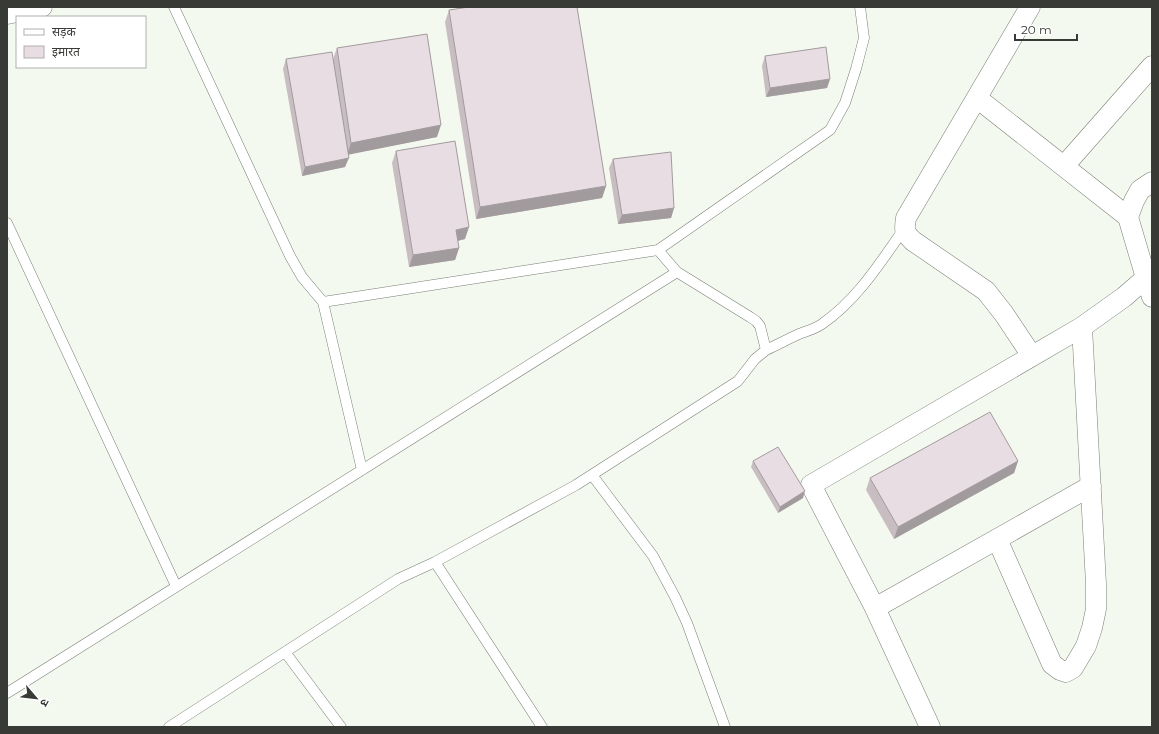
<svg xmlns="http://www.w3.org/2000/svg" width="1159" height="734" viewBox="0 0 1159 734" font-family="Montserrat,'Noto Sans Devanagari',sans-serif">
  <style>
    .lines { fill: none; stroke-linecap: round; stroke-linejoin: round }
    .service-casing { stroke: #797e76; stroke-width: 11 }
    .minor-casing { stroke: #797e76; stroke-width: 21 }
    .service { stroke: #fff; stroke-width: 10 }
    .minor { stroke: #fff; stroke-width: 20 }
    .wall { fill: #c8bec2 }
    .shaded-wall { fill: #a29b9e }
    .building { fill: #e8dde2; stroke: #a29b9e }
  </style>
  <rect width="100%" height="100%" fill="#f4f9ef"/>
  <g class="lines">
    <defs>
      <path id="service" d="M174,7L290,256L302,277L323,302L362,470
        M7,223L176,586
        M323,302L658,250
        M766,350C777,345 788,339 799,334C807,331 815,329 822,324C857,300 880,263 904,229
        M592,475L653,556L675,597L687,623L725,727
        M435,562L542,727
        M285,652L341,727
        M7,693L677,272
        M169,727L398,579L435,562L576,485L738,381L755,359L766,350L760,326L756,321L750,317L677,272L658,250L830,130L845,103L856,69L864,38L860,7"/>
      <path id="minor" d="M1030,7L906,218C904,231 904,232 913,241L986,291L1004,314L1032,356
        M7,14L42,7
        M977,98L1128,217
        M1064,166L1152,66
        M1146,278L1152,297
        M997,539L1052,664L1060,670L1066,672L1073,668L1086,646L1092,628L1096,609V584L1082,327
        M875,608L1091,486
        M930,727L875,608L811,485L1082,327L1124,297L1146,278L1128,217L1134,201L1140,190L1152,182"/>
    </defs>
    <use href="#service" class="service-casing"/>
    <use href="#minor" class="minor-casing"/>
    <use href="#service" class="service"/>
    <use href="#minor" class="minor"/>
  </g>
  <path class="wall" d="M449,10L606,186L602,198L476,219L445,22Z
    M337,48L437,137L348,154L345,167L302,176L283,69L286,59H333Z
    M765,56L830,79L827,88L766,97L762,66Z
    M396,151L465,239L458,241L459,248L455,260L409,267L392,163Z
    M613,159L674,208L671,218L618,224L609,168Z
    M753,461L803,498L778,513L751,467Z
    M1018,461L1014,473L894,539L866,490L870,478Z"/>
  <path class="shaded-wall" d="M830,79L827,88L766,97L770,88Z
    M441,125L437,137L347,155L351,143Z
    M349,158L345,167L302,176L305,167Z
    M606,186L602,198L476,219L480,207Z
    M674,208L671,218L618,224L622,215Z
    M469,227L465,239L452,242L456,230Z
    M459,248L455,260L409,267L413,255Z
    M1018,461L1014,473L894,539L898,527Z
    M805,491L803,498L778,513L780,507Z"/>
  <path class="building" d="M469,7H577L606,186L480,207L449,10Z
    M427,34L441,125L351,143L337,48Z
    M826,47L830,79L770,88L765,56Z
    M332,52L349,158L305,167L286,59Z
    M455,141L469,227L456,230L459,248L413,255L396,151Z
    M671,152L674,208L622,215L613,159Z
    M990,412L1018,461L898,527L870,478Z
    M778,447L805,491L780,507L753,461Z"/>
  <rect width="1159" height="734" fill="none" stroke="#383a36" stroke-width="16"/>
  <rect x="16" y="16" width="130" height="52" fill="#ffffff" stroke="#afb0af"/>
  <rect x="24" y="29" width="20" height="6" fill="#ffffff" stroke="#afb0af"/>
  <text x="52" y="36" font-size="12" fill="#383a36">सड़क</text>
  <rect x="24" y="46" width="20" height="12" fill="#e8dde2" stroke="#afb0af"/>
  <text x="52" y="56" font-size="12" fill="#383a36">इमारत</text>
  <g transform="translate(36 698) rotate(118)" stroke="#ffffff" stroke-width="3" paint-order="stroke">
  <path d="M0-3L7 15L0 10L-7 15Z" fill="#383a36"/>
  <text y="-6" font-size="11" font-weight="bold" text-anchor="middle" fill="#383a36">उ</text>
  </g>
  <path d="M1015 34v6h62v-6" fill="none" stroke="#383a36" stroke-width="2"/>
  <text x="1021" y="34" font-size="12" fill="#383a36" stroke="#ffffff" stroke-width="3" paint-order="stroke">20 m</text>
</svg>
